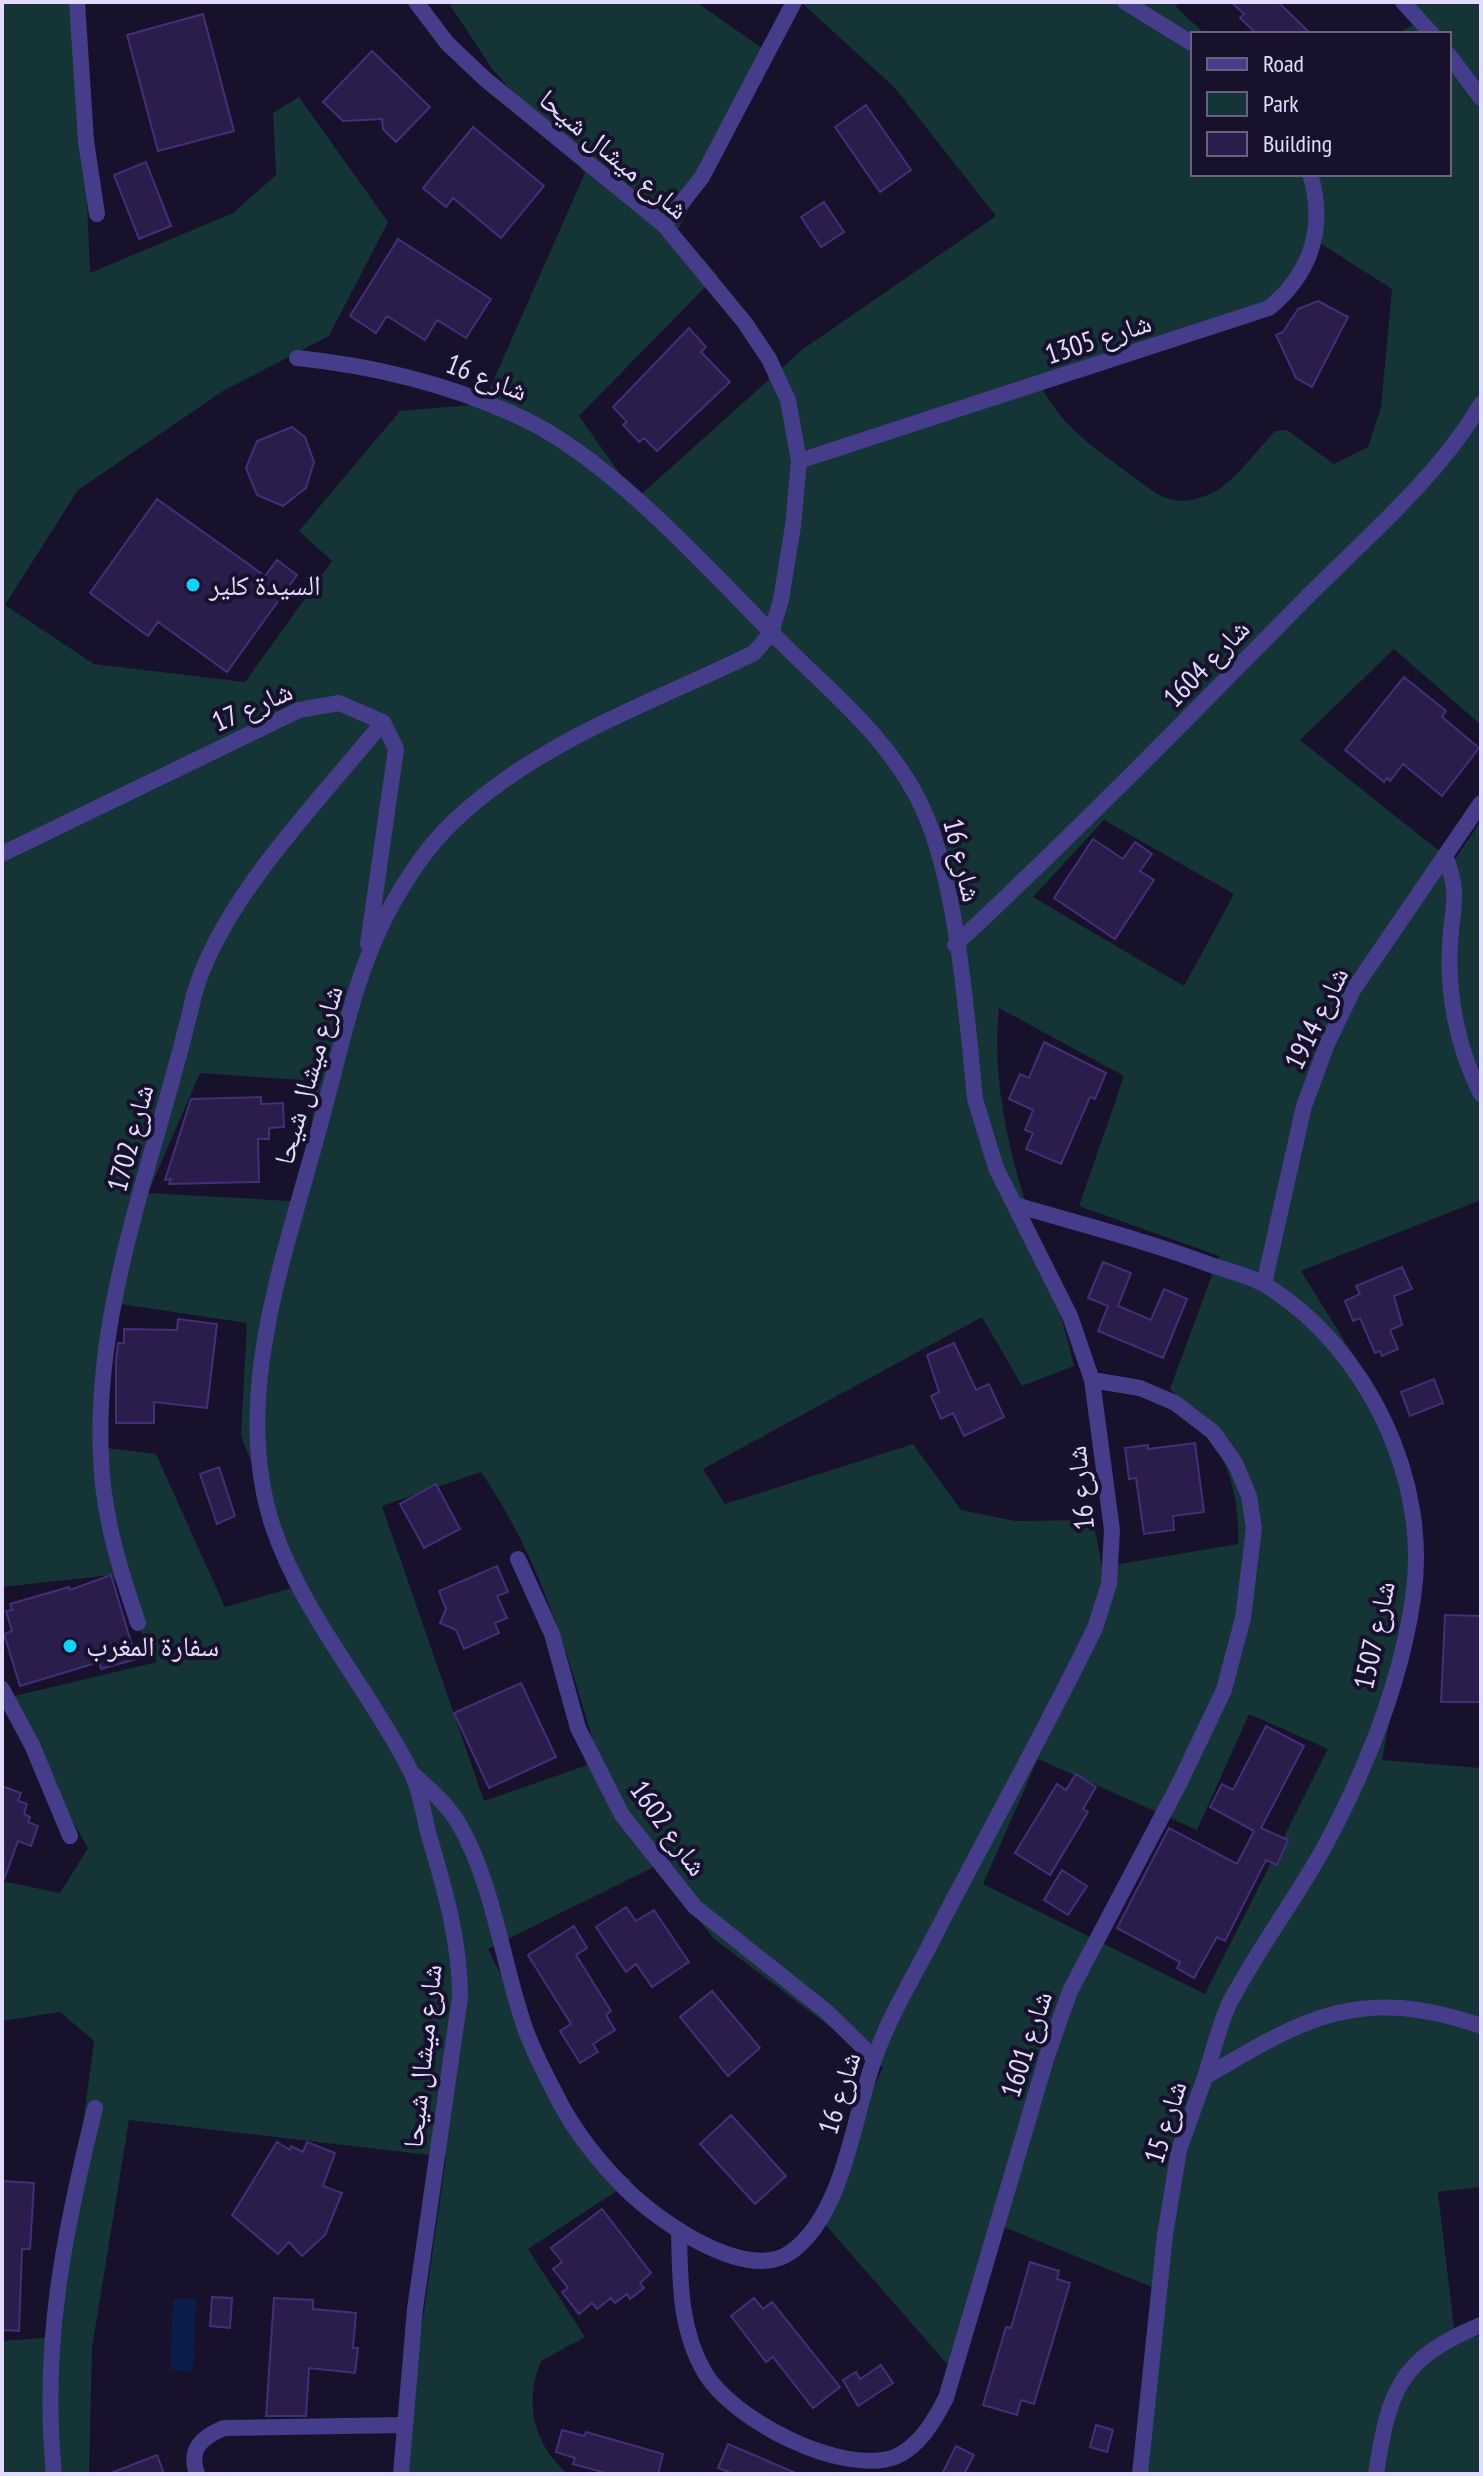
<svg xmlns="http://www.w3.org/2000/svg" width="1483" height="2476" viewBox="0 0 1483 2476" font-family="'PT Sans Narrow','Noto Naskh Arabic',sans-serif">
  <style>
    .green { fill: #143435; fill-rule: evenodd }
    .water { fill: #0b1e4a }
    .building { fill: #2a1d4c; stroke: #432f78; stroke-width: 2 }
    .lines { fill: none; stroke-linecap: round; stroke-linejoin: round }
    .minor { stroke: #453c8a; stroke-width: 16 }
    .poi-dot { fill: #07d5ff; stroke: #17112b; stroke-width: 3 }
    .labels { text-anchor: middle; stroke-width: 8; stroke-linejoin: round; paint-order: stroke }
    .street-label { font-size: 28px; fill: #e2dbff; stroke: #17112b }
    .poi-label { font-size: 28px; fill: #e2dbff; stroke: #17112b; text-anchor: start }
  </style>
  <rect width="100%" height="100%" fill="#17112b"/>
  <path class="green" d="M2,2H79L90,273L233,213L276,175L273,113L299,97L388,222L329,336L223,391L78,490L5,605L94,664L245,682L332,561L299,531L400,411L483,404L585,173L493,70L448,2H696L769,53L678,230L717,275L579,416L637,498L803,349L996,216L895,88L803,4L805,2H1180L1176,7L1205,34H1193V174H1449V34H1397L1418,22L1394,2H1481V725L1394,649L1300,740L1453,862L1481,821V1200L1301,1271L1380,1398L1408,1485L1411,1605L1382,1760L1481,1768V2187L1438,2192L1455,2337L1481,2336V2474H1135L1157,2289L994,2223L955,2373L817,2215L883,2067L714,1939L656,1866L488,1949L586,2147L632,2181L528,2249L585,2337L541,2361C524,2403 533,2444 568,2474H407V2431L446,2157L129,2120L92,2348L89,2474H2V2341L55,2337L94,2041L60,2012L2,2021V1881L60,1893L88,1848L2,1699L157,1662L112,1575L2,1587ZM1312,238L1392,289L1381,407L1368,447L1334,464L1287,430L1275,431C1260,447 1232,484 1214,492C1173,512 1158,495 1127,472C1087,443 1062,426 1038,381L1262,308L1292,277ZM1104,820L1234,894L1184,986L1033,897ZM999,1008L1124,1076L1079,1206L1219,1256L1170,1389C1217,1429 1241,1483 1238,1544L1102,1567L1093,1520L1015,1521L961,1510L913,1444L725,1504L703,1469L982,1317L1022,1386L1074,1366C1047,1248 986,1133 999,1008ZM200,1073L315,1081L307,1202L148,1193ZM107,1302L247,1323L241,1436L299,1586L225,1607L156,1454L98,1447ZM481,1472C542,1561 569,1659 599,1761L484,1801L382,1506ZM1249,1714L1328,1749L1205,1994L983,1884L1038,1759L1197,1830Z"/>
  <path class="water" d="M196,2298L193,2372L170,2369L173,2299Z"/>
  <path class="building" d="M1231,2H1278L1311,34H1257L1240,18L1244,14Z
    M203,14L234,131L158,151L127,35Z
    M372,51L430,107L396,142L383,129L382,119L343,121L323,102Z
    M866,105L911,170L880,192L835,127Z
    M473,127L544,186L501,238L453,198L446,207L423,188Z
    M146,162L171,226L139,239L114,175Z
    M824,202L844,232L821,247L801,217Z
    M398,239L491,299L466,338L437,320L425,340L387,316L376,333L350,316Z
    M1318,301L1348,317L1312,387L1296,378L1276,335L1283,332L1298,309Z
    M689,328L706,347L701,352L730,382L657,451L644,438L639,442L623,425L627,422L613,407Z
    M292,427L305,437L314,462L306,488L283,506L257,495L246,468L257,441Z
    M157,499L265,576L277,560L297,575L227,672L158,622L148,636L90,593Z
    M1404,677L1446,711L1442,717L1479,748L1442,796L1403,764L1390,781L1387,778L1384,782L1345,750Z
    M1093,839L1123,859L1135,842L1152,854L1140,871L1154,880L1115,939L1054,898Z
    M1044,1042L1106,1073L1095,1099L1090,1097L1061,1164L1026,1149L1033,1133L1025,1130L1033,1110L1009,1099L1020,1074L1029,1078Z
    M261,1097V1104L283,1103L284,1127L269,1128V1139H258L259,1182L169,1184L171,1179L165,1180L191,1099Z
    M1103,1262L1131,1273L1118,1306L1151,1320L1164,1289L1187,1299L1163,1358L1098,1331L1108,1306L1088,1298Z
    M1402,1267L1412,1289L1394,1296L1402,1325L1390,1330L1398,1349L1382,1356L1380,1351L1375,1353L1360,1318L1353,1321L1345,1301L1360,1294L1356,1286Z
    M178,1319L217,1324L207,1408L154,1402V1423H116V1361L118,1343H124V1329L177,1330Z
    M954,1343L976,1390L989,1384L1004,1417L964,1436L953,1413L941,1419L931,1396L939,1392L927,1355Z
    M1434,1379L1443,1403L1410,1416L1401,1392Z
    M1195,1443L1204,1512L1173,1516L1174,1530L1144,1534L1136,1478L1129,1479L1125,1448L1148,1445V1449Z
    M219,1467L235,1516L217,1524L200,1474Z
    M436,1484L460,1529L424,1548L400,1504Z
    M497,1566L508,1592L497,1596L507,1618L495,1623L499,1633L464,1649L456,1630L440,1623L446,1609L439,1591Z
    M111,1575L136,1659L101,1669L99,1662L20,1686L4,1634L12,1631L6,1611L12,1610L10,1604L69,1587L70,1590Z
    M1445,1615L1481,1616V1702H1441Z
    M521,1683L556,1757L489,1788L454,1713Z
    M1266,1726L1304,1746L1261,1828L1288,1840L1277,1865L1266,1860L1225,1941L1217,1937L1194,1978L1177,1968L1180,1962L1117,1928L1169,1828L1237,1864L1254,1831L1210,1807L1222,1784L1233,1790Z
    M1076,1774L1096,1787L1083,1809L1088,1812L1050,1875L1015,1853L1057,1784L1066,1790Z
    M2,1786L21,1793L18,1801L27,1804L24,1814L30,1817L28,1822L38,1826L31,1846L18,1841L4,1880Z
    M1062,1870L1087,1886L1068,1915L1044,1900Z
    M626,1907L636,1921L654,1910L689,1962L652,1987L636,1964L626,1972L596,1927Z
    M574,1926L587,1948L576,1955L611,2011L606,2015L615,2030L593,2044L598,2052L580,2063L560,2031L571,2024L528,1955Z
    M712,1991L760,2048L728,2076L680,2017Z
    M731,2115L786,2176L755,2204L700,2144Z
    M277,2142L290,2150L291,2146L303,2152L307,2142L335,2153L323,2186L342,2193L325,2235L302,2256L289,2242L278,2254L232,2215Z
    M2,2181L34,2183L30,2249H22L19,2331L2,2330Z
    M602,2209L651,2273L640,2283L644,2288L630,2299L627,2294L615,2303L611,2298L597,2309L592,2303L579,2314L562,2292L568,2288L553,2269L562,2262L551,2248Z
    M1030,2262L1059,2271L1057,2279L1070,2283L1034,2404L1021,2400L1017,2415L983,2405L1006,2327L1011,2328Z
    M212,2297L232,2298L230,2328L210,2326Z
    M274,2298L313,2300V2309L356,2313L353,2348H358L355,2373L309,2368L306,2416H266Z
    M754,2298L763,2309L772,2302L840,2387L813,2408L773,2357L766,2362L731,2316Z
    M881,2365L893,2383L858,2406L843,2380L856,2372L860,2379Z
    M1096,2425L1113,2430L1107,2452L1090,2447Z
    M562,2430L584,2436L586,2432L663,2454L658,2474H609L573,2464L575,2458L556,2452Z
    M728,2444L798,2474H734L718,2468Z
    M956,2446L974,2455L964,2474H942Z
    M157,2455L164,2474H111V2473Z"/>
  <g class="lines">
    <path class="minor" d="M77,2L86,141L97,214
      M1125,2L1193,44
      M1403,2L1432,34
      M1449,55L1481,98
      M664,225L702,177L794,2
      M297,358C376,366 452,385 524,419C610,460 703,563 770,631C825,688 889,735 923,809C957,883 967,1016 975,1099L996,1168L1070,1316L1092,1380L1112,1530L1109,1584L1095,1628C1045,1731 989,1830 937,1931C916,1973 889,2016 874,2060C853,2118 844,2214 791,2252C745,2285 650,2216 619,2182C594,2156 571,2126 555,2093C545,2074 534,2052 526,2031C502,1964 495,1887 459,1824C447,1804 429,1789 413,1774
      M799,461L1269,308C1312,273 1326,226 1310,174
      M2,854L299,710L339,703L383,722L396,749L368,944
      M1445,855C1461,897 1452,904 1450,945C1447,995 1458,1050 1481,1094
      M955,945C1074,834 1188,718 1302,602C1363,540 1436,480 1481,404
      M1015,1205C1080,1224 1147,1241 1211,1265C1229,1271 1251,1276 1267,1286C1367,1348 1431,1481 1413,1598C1402,1675 1373,1751 1338,1821C1307,1884 1263,1940 1230,2002C1219,2025 1213,2053 1205,2077
      M1264,1284L1304,1106L1327,1044L1353,990L1481,803
      M518,1559L552,1634L578,1728L622,1815L695,1907L827,2012L874,2058
      M138,1623C120,1570 103,1516 101,1458C93,1300 160,1147 194,995C221,899 320,800 383,722
      M2,1689L32,1745L70,1836
      M679,2230C680,2279 679,2329 705,2373C733,2420 841,2476 895,2457C920,2446 934,2421 946,2398L1047,2056L1070,1991L1179,1784L1224,1690L1243,1618L1254,1528L1249,1496L1235,1463L1213,1432L1175,1403L1140,1388L1092,1380
      M54,2474C41,2344 64,2233 95,2108
      M197,2474C188,2449 202,2437 224,2428L404,2425
      M401,2474L415,2309L460,1997C460,1939 444,1887 428,1832C423,1812 420,1788 410,1770C368,1687 301,1613 272,1524C230,1393 288,1248 321,1121C340,1053 354,977 387,914C404,882 427,847 453,822C539,740 650,704 754,653L771,633L781,600L793,526L799,461L788,400L769,359L745,323L664,225L485,79L447,43L416,2
      M1140,2474L1165,2235L1179,2150L1205,2077C1307,2016 1361,1985 1481,2026
      M1376,2474C1389,2390 1399,2359 1481,2325"/>
  </g>
  <g class="poi-dot">
    <circle cx="193" cy="585" r="8"/>
    <circle cx="70" cy="1646" r="8"/>
  </g>
  <g class="labels">
    <g class="street-label">
      <text transform="translate(614 154) rotate(40)" y="10">شارع ميشال شيحا</text>
      <text transform="translate(1098 338) rotate(-18)" y="10">شارع 1305</text>
      <text transform="translate(487 377) rotate(21)" y="10">شارع 16</text>
      <text transform="translate(1206 663) rotate(-46)" y="10">شارع 1604</text>
      <text transform="translate(252 706) rotate(-24)" y="10">شارع 17</text>
      <text transform="translate(963 860) rotate(76)" y="10">شارع 16</text>
      <text transform="translate(1316 1018) rotate(-64)" y="10">شارع 1914</text>
      <text transform="translate(308 1075) rotate(-74)" y="10">شارع ميشال شيحا</text>
      <text transform="translate(130 1138) rotate(-75)" y="10">شارع 1702</text>
      <text transform="translate(1080 1488) rotate(-96)" y="10">شارع 16</text>
      <text transform="translate(1374 1635) rotate(-78)" y="10">شارع 1507</text>
      <text transform="translate(669 1828) rotate(54)" y="10">شارع 1602</text>
      <text transform="translate(1026 2044) rotate(-72)" y="10">شارع 1601</text>
      <text transform="translate(422 2056) rotate(-84)" y="10">شارع ميشال شيحا</text>
      <text transform="translate(839 2093) rotate(-73)" y="10">شارع 16</text>
      <text transform="translate(1165 2122) rotate(-73)" y="10">شارع 15</text>
    </g>
    <g class="poi-label">
      <text x="209" y="595">السيدة كلير</text>
      <text x="86" y="1656">سفارة المغرب</text>
    </g>
  </g>
  <rect width="1483" height="2476" fill="none" stroke="#e2dbff" stroke-width="8"/>
  <rect x="1191" y="32" width="260" height="144" fill="#17112b" stroke="#686280" stroke-width="2"/>
  <rect x="1207" y="58" width="40" height="12" fill="#453c8a" stroke="#686280" stroke-width="2"/>
  <text x="1263" y="72" font-size="24" fill="#e2dbff">Road</text>
  <rect x="1207" y="92" width="40" height="24" fill="#143435" stroke="#686280" stroke-width="2"/>
  <text x="1263" y="112" font-size="24" fill="#e2dbff">Park</text>
  <rect x="1207" y="132" width="40" height="24" fill="#2a1d4c" stroke="#686280" stroke-width="2"/>
  <text x="1263" y="152" font-size="24" fill="#e2dbff">Building</text>
</svg>
